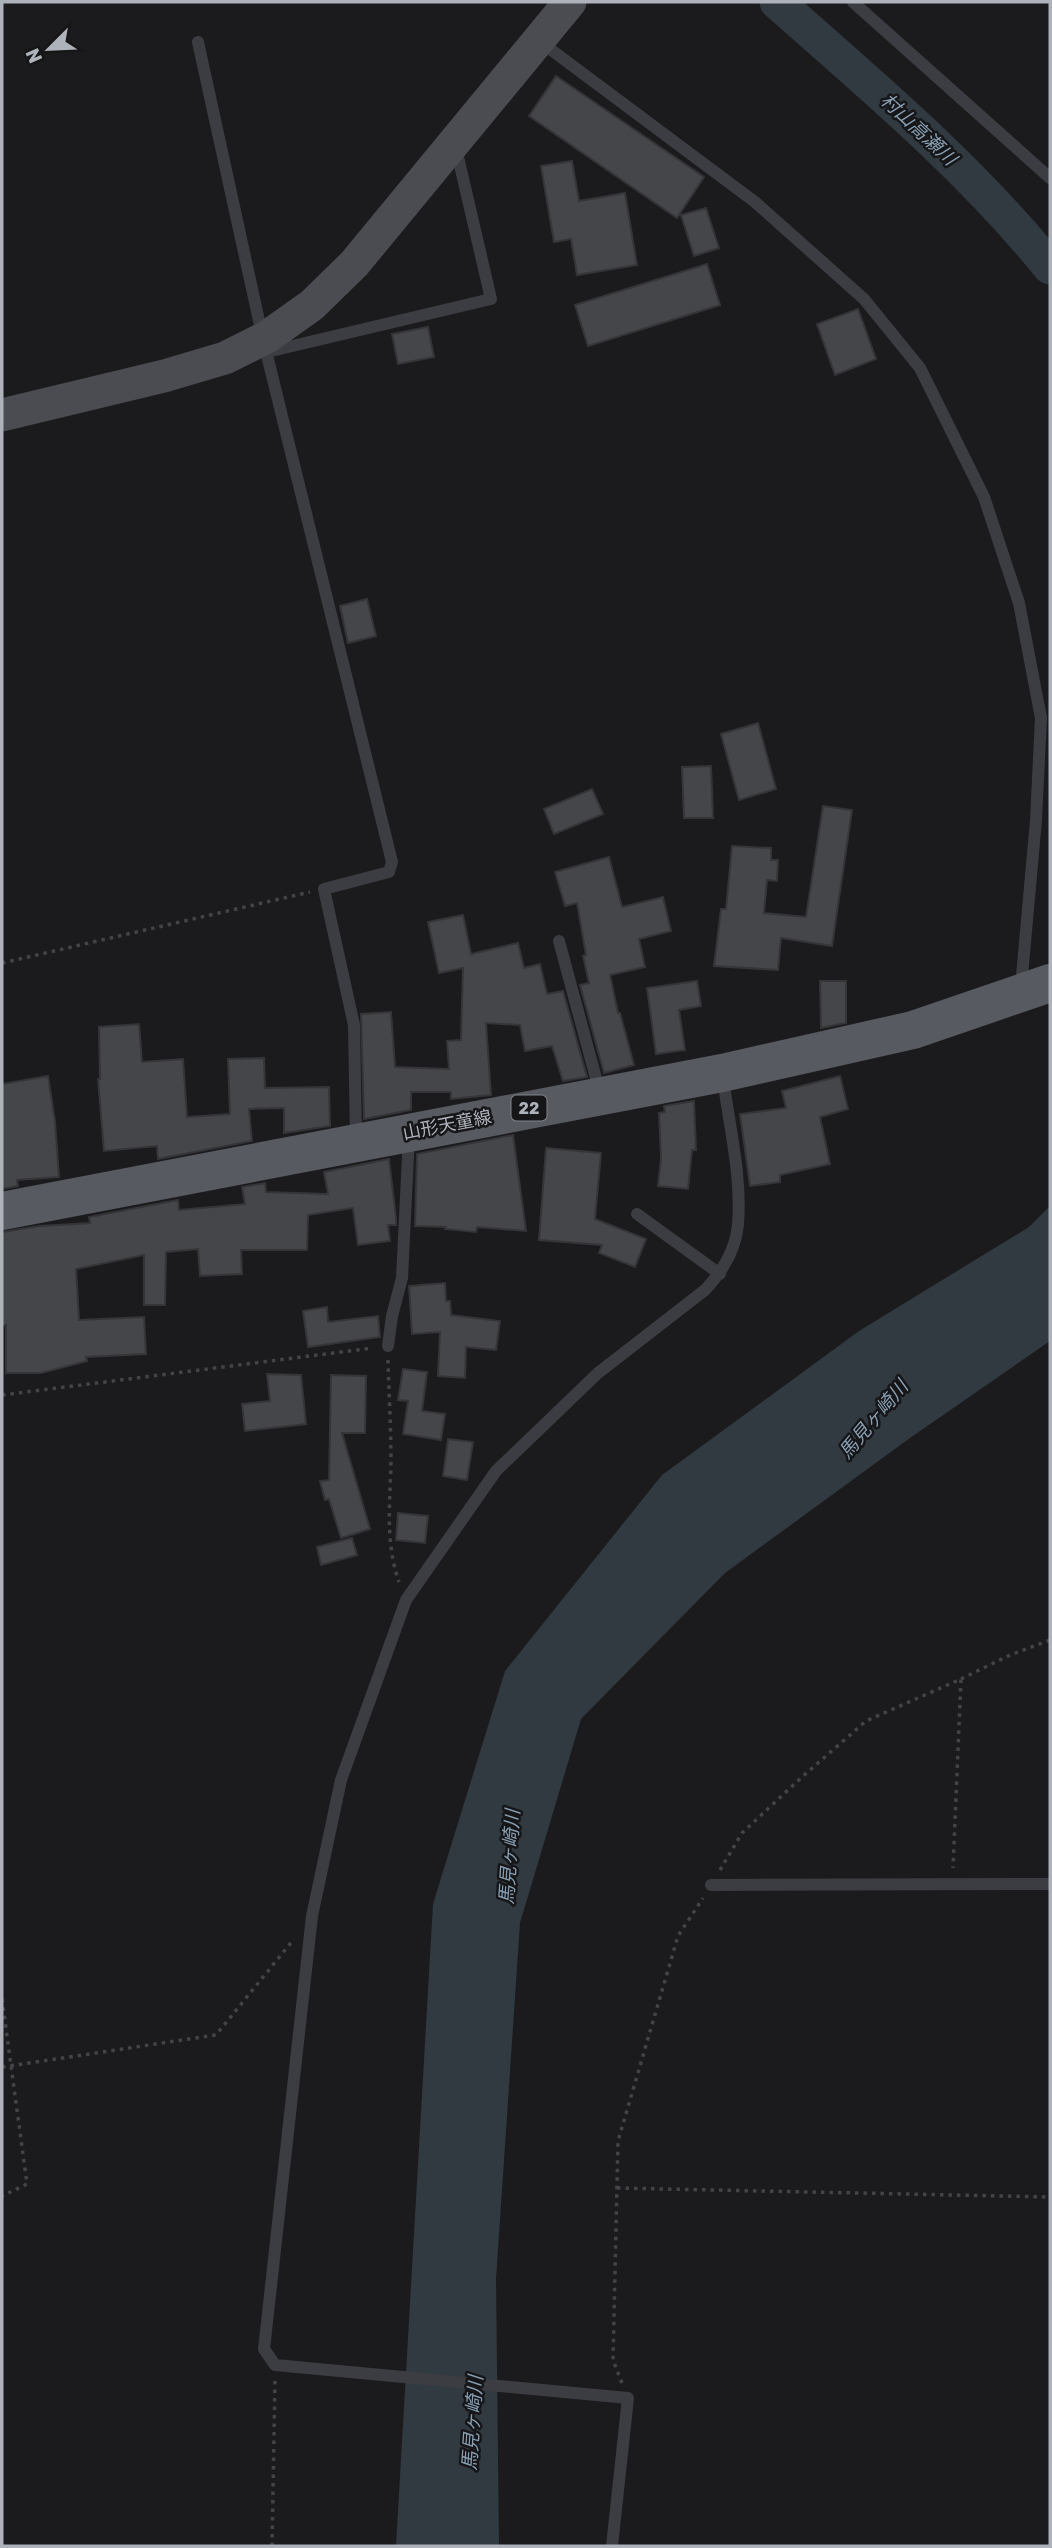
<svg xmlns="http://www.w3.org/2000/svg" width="1052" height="2548" viewBox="0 0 1052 2548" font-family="Rubik,'Noto Sans JP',sans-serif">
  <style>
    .water { fill: #313a41 }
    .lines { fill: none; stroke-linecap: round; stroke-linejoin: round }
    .river { stroke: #313a41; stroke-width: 35 }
    .building { fill: #45464a; stroke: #353539; stroke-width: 2 }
    .path { stroke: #424449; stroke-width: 3.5; stroke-dasharray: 3.5 5; stroke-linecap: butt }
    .lane { stroke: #3c3d42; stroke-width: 12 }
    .secondary { stroke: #4a4c52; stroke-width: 33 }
    .primary { stroke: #585a61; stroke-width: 38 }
    .labels { text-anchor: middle; stroke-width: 5; stroke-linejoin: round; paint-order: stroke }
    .shield { fill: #161618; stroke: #80838a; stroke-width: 2 }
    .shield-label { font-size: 16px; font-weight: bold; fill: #aeb2bb }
    .street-label { font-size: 18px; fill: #aeb2bb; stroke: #161618 }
    .water-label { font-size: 19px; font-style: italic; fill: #889fb3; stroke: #161618 }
  </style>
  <rect width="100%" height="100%" fill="#1b1b1d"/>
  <path class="water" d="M1050,1206V1341L910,1438L725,1573L581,1719L520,1923L496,2279L499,2546H396L433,1904L505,1671L662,1475L859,1331L1029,1227Z"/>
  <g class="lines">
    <path class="river" d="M777,2C872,86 970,168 1050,267"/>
  </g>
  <path class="building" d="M556,76L704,177L677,218L529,116Z
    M572,161L579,201L625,193L637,265L577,275L571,239L554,242L541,166Z
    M706,208L719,248L694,256L681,215Z
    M707,264L720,305L588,346L575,305Z
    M858,309L876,359L835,375L817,324Z
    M428,327L434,357L398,364L392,334Z
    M367,599L376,636L348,643L340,606Z
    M758,723L776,789L739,800L721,734Z
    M711,766L713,818H684L682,767Z
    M592,789L603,814L554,834L544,809Z
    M823,806L852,810L832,946L781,938L778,970L714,966L721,909H726L732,846L771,848V860H778L777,881L767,880L764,913L806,917Z
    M609,857L622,907L663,897L671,931L639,939L645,967L610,975L618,1013H620L634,1065L604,1073L580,985L589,983L583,956L586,955L577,903L565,906L555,872Z
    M463,915L471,954L518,943L524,968L540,964L547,994L563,991L587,1077L563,1081L552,1046L525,1051L520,1025L486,1023L491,1095L451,1099V1092H411V1110L364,1119L361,1014L391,1012L395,1067L449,1069L447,1041L461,1040L463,968L439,973L428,922Z
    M697,981L701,1006L679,1010L685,1050L656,1054L647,988Z
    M820,981H846V1023L821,1028Z
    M139,1024L142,1062L183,1059L187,1117L230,1114L228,1059L264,1058L265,1088L329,1087L330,1126L284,1133V1108L249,1109L252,1141L158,1159L157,1146L104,1151L98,1079H100L99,1027Z
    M48,1076L55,1121L59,1177L17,1180L18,1186L2,1189V1084Z
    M840,1076L848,1109L820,1117L830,1164L780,1175V1182L750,1186L740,1114L786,1108L782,1091Z
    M694,1101L696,1150H692L688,1189L658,1186L661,1158L659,1113L665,1112L664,1106Z
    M513,1135L526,1231L477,1227L476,1232L445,1229L446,1227L415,1226L417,1154Z
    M546,1148L601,1153L595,1219L646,1239L635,1267L599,1253L602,1245L539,1240Z
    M389,1159L396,1218V1225H388L390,1241L358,1245L353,1208L308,1215L307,1250H241L242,1274L200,1276L198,1249L166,1252L165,1305H144V1255L76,1269L79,1320L144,1317L146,1354L86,1357L87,1361L41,1373H6V1325L2,1326V1232L40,1226L90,1223L89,1217L178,1200L179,1210L245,1204L242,1187L265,1183L266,1192L328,1194L324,1172Z
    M445,1283L446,1301H450L451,1315L500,1321L496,1350L466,1347L465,1378L438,1376L440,1332L412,1334L409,1286Z
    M327,1307L328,1322L378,1316L380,1337L308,1347L303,1311Z
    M403,1369L427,1372L422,1411L445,1414L441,1440L403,1434L408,1401L398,1400Z
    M267,1374L301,1375L306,1424L245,1431L242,1404L270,1401Z
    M331,1375L366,1376L365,1433H342L370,1529L341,1538L329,1499L325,1500L320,1481L329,1480Z
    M448,1439L473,1442L467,1480L443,1476Z
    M398,1513L428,1516L425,1543L396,1540Z
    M352,1538L357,1555L321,1565L317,1547Z"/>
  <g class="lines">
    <path class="path" d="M2,963L310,892
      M388,1360C389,1394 391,1429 391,1463C390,1504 385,1542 399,1582
      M2,1395L373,1348
      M961,1679L1010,1655L1050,1640
      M720,1870L742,1833L802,1777L866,1721L961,1679L953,1868
      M2,1999L27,2184L2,2196
      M2,2067L216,2035L294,1939
      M617,2188L1050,2197
      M622,2383L613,2360L618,2141L678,1936L703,1898
      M272,2546L275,2380"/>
    <path class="lane" d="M853,2L1050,178
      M538,40L755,202L864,299L920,368L984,497L1019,603L1041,718L1036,820L1021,987
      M198,42L263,339L392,862L389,872L324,889L354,1025L356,1138
      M267,352L491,299L456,148
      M559,941L600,1093
      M637,1214L720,1274
      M388,1346L392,1316L402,1278L409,1136
      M711,1885L1050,1884
      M612,2546L628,2398L275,2365L264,2349L312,1916L341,1780L406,1600L496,1471L598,1373L705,1290C722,1272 736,1249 738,1224C742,1176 729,1125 723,1078"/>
    <path class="secondary" d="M2,415L164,376L225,358L267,337L312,305L354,264L570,2"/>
    <path class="primary" d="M2,1211L722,1073L913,1030L1050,983"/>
  </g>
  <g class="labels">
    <rect class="shield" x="511.5" y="1095.5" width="35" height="25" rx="5"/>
    <g class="shield-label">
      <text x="529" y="1114">22</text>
    </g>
    <g class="street-label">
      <text transform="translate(447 1125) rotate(-11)" y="6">山形天童線</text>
    </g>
    <g class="water-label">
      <text transform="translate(919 129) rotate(43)" y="7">村山高瀬川</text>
      <text transform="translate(873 1419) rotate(-50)" y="7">馬見ヶ崎川</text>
      <text transform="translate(509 1857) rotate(-86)" y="7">馬見ヶ崎川</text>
      <text transform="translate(472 2423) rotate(-86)" y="7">馬見ヶ崎川</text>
    </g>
  </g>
  <rect width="1052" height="2548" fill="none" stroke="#aeb2bb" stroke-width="7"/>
  <g transform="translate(49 49) rotate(246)" stroke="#161618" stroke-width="5" paint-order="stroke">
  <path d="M0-5L12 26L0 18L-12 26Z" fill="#aeb2bb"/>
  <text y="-10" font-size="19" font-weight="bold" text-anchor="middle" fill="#aeb2bb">N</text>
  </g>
</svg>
